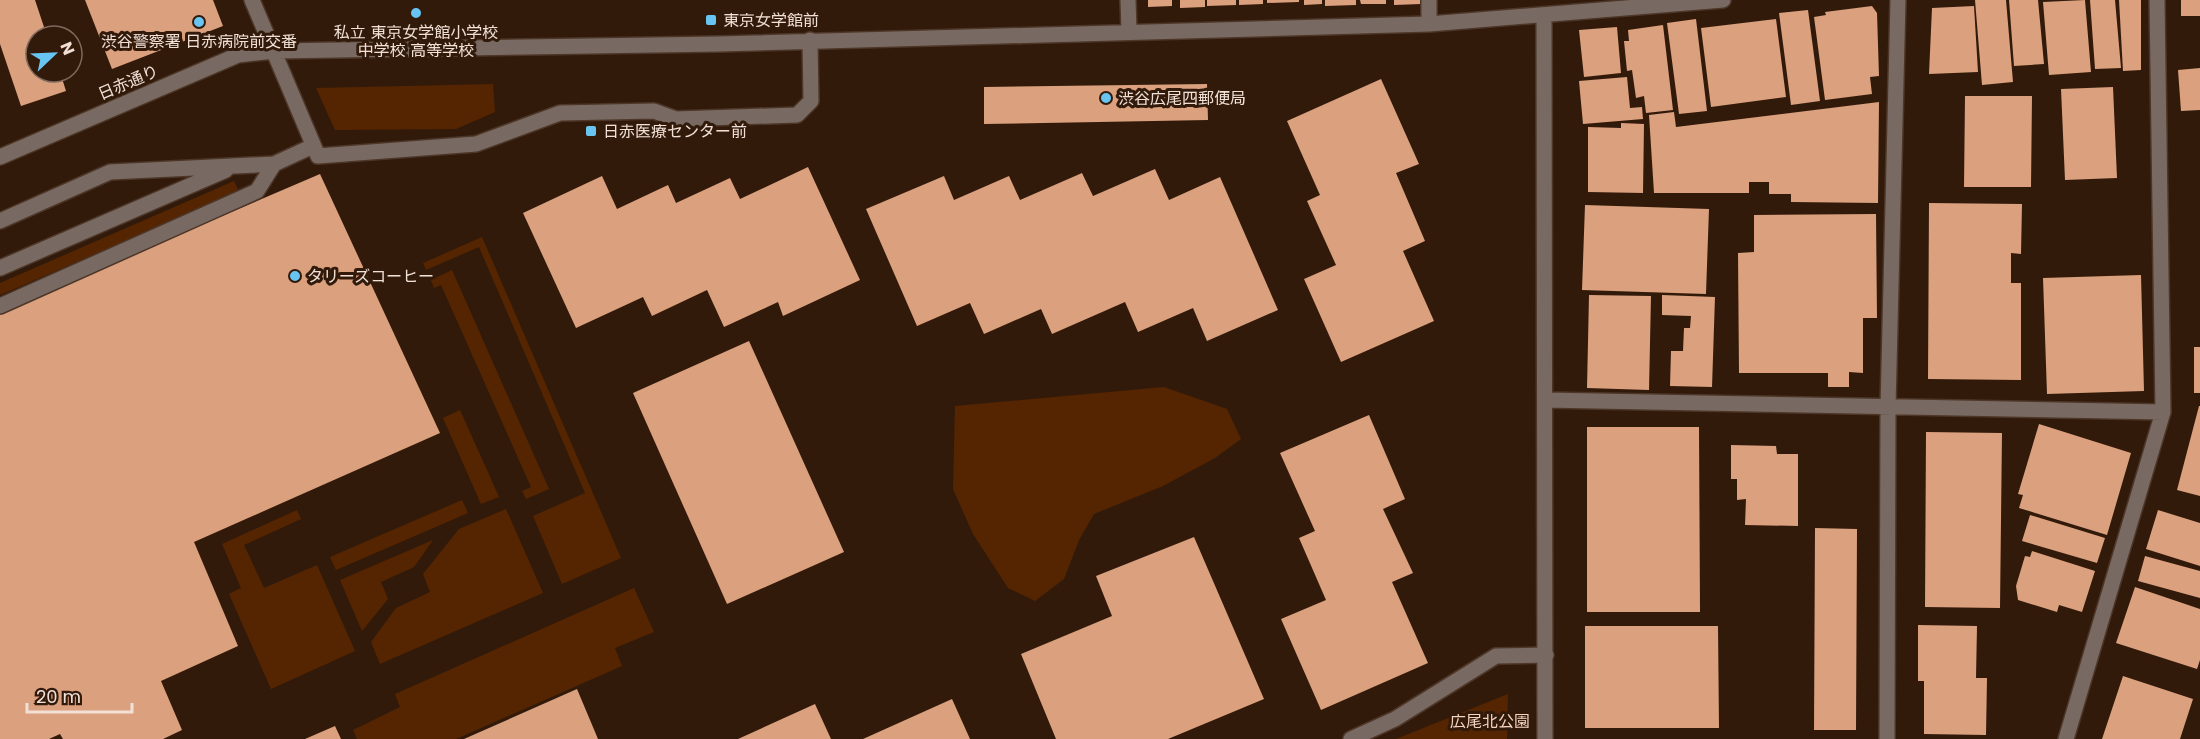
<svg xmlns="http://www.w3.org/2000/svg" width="2200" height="739" viewBox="0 0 2200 739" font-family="Poppins,'Noto Sans JP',sans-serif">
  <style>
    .green { fill: #552501 }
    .building { fill: #dba07e }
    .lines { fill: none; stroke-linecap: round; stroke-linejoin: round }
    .minor-casing { stroke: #4d3627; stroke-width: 18 }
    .minor { stroke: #786a62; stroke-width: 15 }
    .poi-dot { fill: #68c4f0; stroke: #321a0b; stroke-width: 2 }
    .labels { text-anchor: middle; stroke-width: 6; stroke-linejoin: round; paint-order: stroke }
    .poi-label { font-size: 16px; fill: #f1e0d6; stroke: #321a0b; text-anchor: start }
    .street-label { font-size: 16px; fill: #f1e0d6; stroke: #321a0b }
    .park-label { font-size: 16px; fill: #f4d2bf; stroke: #321a0b }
  </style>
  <rect width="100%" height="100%" fill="#321a0b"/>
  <path class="green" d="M493,84L495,112L456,129L335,130L316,88Z
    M234,181L239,192L0,295V283Z
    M482,237L621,558L562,584L533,516L585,493L479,247L426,270L423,263Z
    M452,270L549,489L526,499L522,491L531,487L441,285L434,288L431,280Z
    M1164,387L1227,409L1241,439L1215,458L1163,486L1094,514L1079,540L1064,579L1035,601L1008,588L973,534L953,489L955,406Z
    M460,410L499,497L481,504L443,418Z
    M462,500L468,513L336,570L330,557Z
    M506,509L543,593L380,664L371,642L396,608L430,592L423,574L459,529Z
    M297,510L301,519L244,545L264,588L317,565L355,651L271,689L229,594L241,588L222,544Z
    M433,540L414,567L381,582L388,599L362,631L340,580Z
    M634,588L654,632L615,648L622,666L456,739H357L353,730L400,707L395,694Z
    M1508,694L1507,739H1396Z"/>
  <path class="building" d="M0,0H35L47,36H36V72H60L66,91L21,106L0,44Z
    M85,0H213L223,26L112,69Z
    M1148,0H1172V6L1148,7Z
    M1180,0H1205V7L1180,8Z
    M1207,0H1236V5L1207,6Z
    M1239,0H1263V4L1239,5Z
    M1267,0H1299V2L1267,3Z
    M1304,0H1322V4L1304,5Z
    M1325,0H1356V5L1325,6Z
    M1360,0H1386V4H1361Z
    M1394,0H1421V4L1394,5Z
    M1975,0H2006L2013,82L1982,85Z
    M2009,0H2038L2044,64L2014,66Z
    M2085,0L2091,72L2049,75L2043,2Z
    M2090,0H2115L2121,68L2095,69Z
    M2119,0H2141V70L2123,71Z
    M2181,0H2200V16H2181Z
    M1872,6L1877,13L1879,76L1870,77L1872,94L1825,100L1814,17L1826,15L1825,12Z
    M1974,6L1978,72L1929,74L1932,8Z
    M1808,10L1820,101L1791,105L1779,13Z
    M1696,19L1707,111L1679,114L1667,23Z
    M1776,19L1786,97L1711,107L1701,28Z
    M1663,25L1673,110L1646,113L1644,96L1636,98L1632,70L1627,71L1624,41H1629L1628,30Z
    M1617,27L1621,73L1584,77L1579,30Z
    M2200,68V110L2181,111L2178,70Z
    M1627,77L1630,108L1642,107L1643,119L1583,124L1579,81Z
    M1381,79L1419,164L1396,173L1425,241L1403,251L1434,321L1341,362L1304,279L1336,265L1307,201L1320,195L1287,121Z
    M1207,84L1208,120L984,124V87Z
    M2113,87L2117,178L2065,180L2061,89Z
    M1965,96H2032L2031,187H1964Z
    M1879,102L1878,203L1791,202V194H1769V182H1749V193H1654L1649,115L1674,112L1676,127Z
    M1621,123L1644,124L1643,193L1588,192V127L1621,128Z
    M808,167L860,280L783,316L778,302L724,327L707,290L652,316L643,297L576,328L523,213L602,176L617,209L668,185L676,203L730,178L740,199Z
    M1155,169L1169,200L1220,177L1278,310L1207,341L1193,308L1138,332L1125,302L1052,334L1041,309L984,334L970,303L917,326L866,209L944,176L954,200L1009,176L1020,200L1082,173L1093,196Z
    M320,174L440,433L194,542L238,646L161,681L182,730L163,739H63L60,734L49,739H0V311Z
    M1929,203L2022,204L2021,254L2011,253V283H2021V380L1928,379Z
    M1585,205L1709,209L1706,294L1582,290Z
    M1876,214L1877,318H1863V373L1849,372V387H1828V373H1739L1738,253L1754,252V215Z
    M2141,275L2144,391L2047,394L2043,278Z
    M1589,295L1651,296L1649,390L1587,388Z
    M1662,295L1715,297L1712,387L1670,386L1671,351H1683L1684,328H1690L1691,316L1662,315Z
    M749,341L844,552L727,604L633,393Z
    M2194,347H2200V393H2194Z
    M2199,406H2200V496L2177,490Z
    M1369,415L1405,499L1383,509L1413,573L1392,582L1428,663L1321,710L1281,619L1326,600L1299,538L1315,531L1280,453Z
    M2039,424L2131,453L2107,535L2019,508L2023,495L2018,494Z
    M1587,427H1699L1700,612H1587Z
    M1926,432L2002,433L2000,608L1925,607Z
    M1731,445L1776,446L1777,454H1798V526L1745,525L1746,499L1737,500V479H1731Z
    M2158,510L2200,523V566L2146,549Z
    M2030,515L2105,538L2097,563L2022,541Z
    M1815,528L1857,529L1856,730H1814Z
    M1194,537L1264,699L1168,739H1056L1021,654L1112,616L1096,576Z
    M2032,551L2095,571L2082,612L2059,605L2057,612L2018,600L2016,586L2025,556L2030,557Z
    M2145,556L2200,571V598L2138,581Z
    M2135,587L2200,609V660L2197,669L2116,643Z
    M1918,625L1977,626L1976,678H1987L1986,735L1924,734V681H1918Z
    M1585,626H1718L1719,728H1585Z
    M2123,676L2193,699L2180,739H2102Z
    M577,689L598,739H464Z
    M952,699L970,739H863Z
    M815,704L831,739H738Z
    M335,726L341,739H305Z"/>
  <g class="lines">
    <defs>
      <path id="minor" d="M252,0L318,156L476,144L560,113L654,111L676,119L797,115L811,101L810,40
        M1128,0L1129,31
        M1429,0V24
        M1544,16L1545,739
        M0,157L238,55L274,51L719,44L1429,24L1723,0
        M0,221L110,172L274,164L313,146
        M0,268L226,170
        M0,306L257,191L274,164
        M1545,400L2163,412
        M1351,739L1395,719L1496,656L1546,655
        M1887,739L1888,407L1898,0
        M2066,739L2163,412L2157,0"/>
    </defs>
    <use href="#minor" class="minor-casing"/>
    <use href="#minor" class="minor"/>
  </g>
  <g class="poi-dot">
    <circle cx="416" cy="13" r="6"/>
    <rect x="705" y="14" width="12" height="12" rx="3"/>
    <circle cx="199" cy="22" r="6"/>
    <circle cx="1106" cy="98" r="6"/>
    <rect x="585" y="125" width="12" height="12" rx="3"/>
    <circle cx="295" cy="276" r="6"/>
  </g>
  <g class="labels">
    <g class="poi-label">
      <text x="723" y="26">東京女学館前</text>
      <text x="416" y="38" text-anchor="middle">私立 東京女学館小学校<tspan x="416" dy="18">中学校 高等学校</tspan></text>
      <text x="199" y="47" text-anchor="middle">渋谷警察署 日赤病院前交番</text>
      <text x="1118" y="104">渋谷広尾四郵便局</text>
      <text x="603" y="137">日赤医療センター前</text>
      <text x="307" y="282">タリーズコーヒー</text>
    </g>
    <g class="street-label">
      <text transform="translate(128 82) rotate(-23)" y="6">日赤通り</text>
    </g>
    <g class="park-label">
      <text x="1490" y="727">広尾北公園</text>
    </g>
  </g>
  <g transform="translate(54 54) rotate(67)"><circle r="28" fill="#321a0b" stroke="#7e695c" stroke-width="1.5"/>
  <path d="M0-4.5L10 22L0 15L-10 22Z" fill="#68c4f0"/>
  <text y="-9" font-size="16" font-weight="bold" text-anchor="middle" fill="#f1e0d6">N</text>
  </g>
  <path d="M27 703v9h105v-9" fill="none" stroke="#f1e0d6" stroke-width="3"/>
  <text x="36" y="703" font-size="18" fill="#f1e0d6" stroke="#321a0b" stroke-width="4.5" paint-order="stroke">20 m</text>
</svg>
